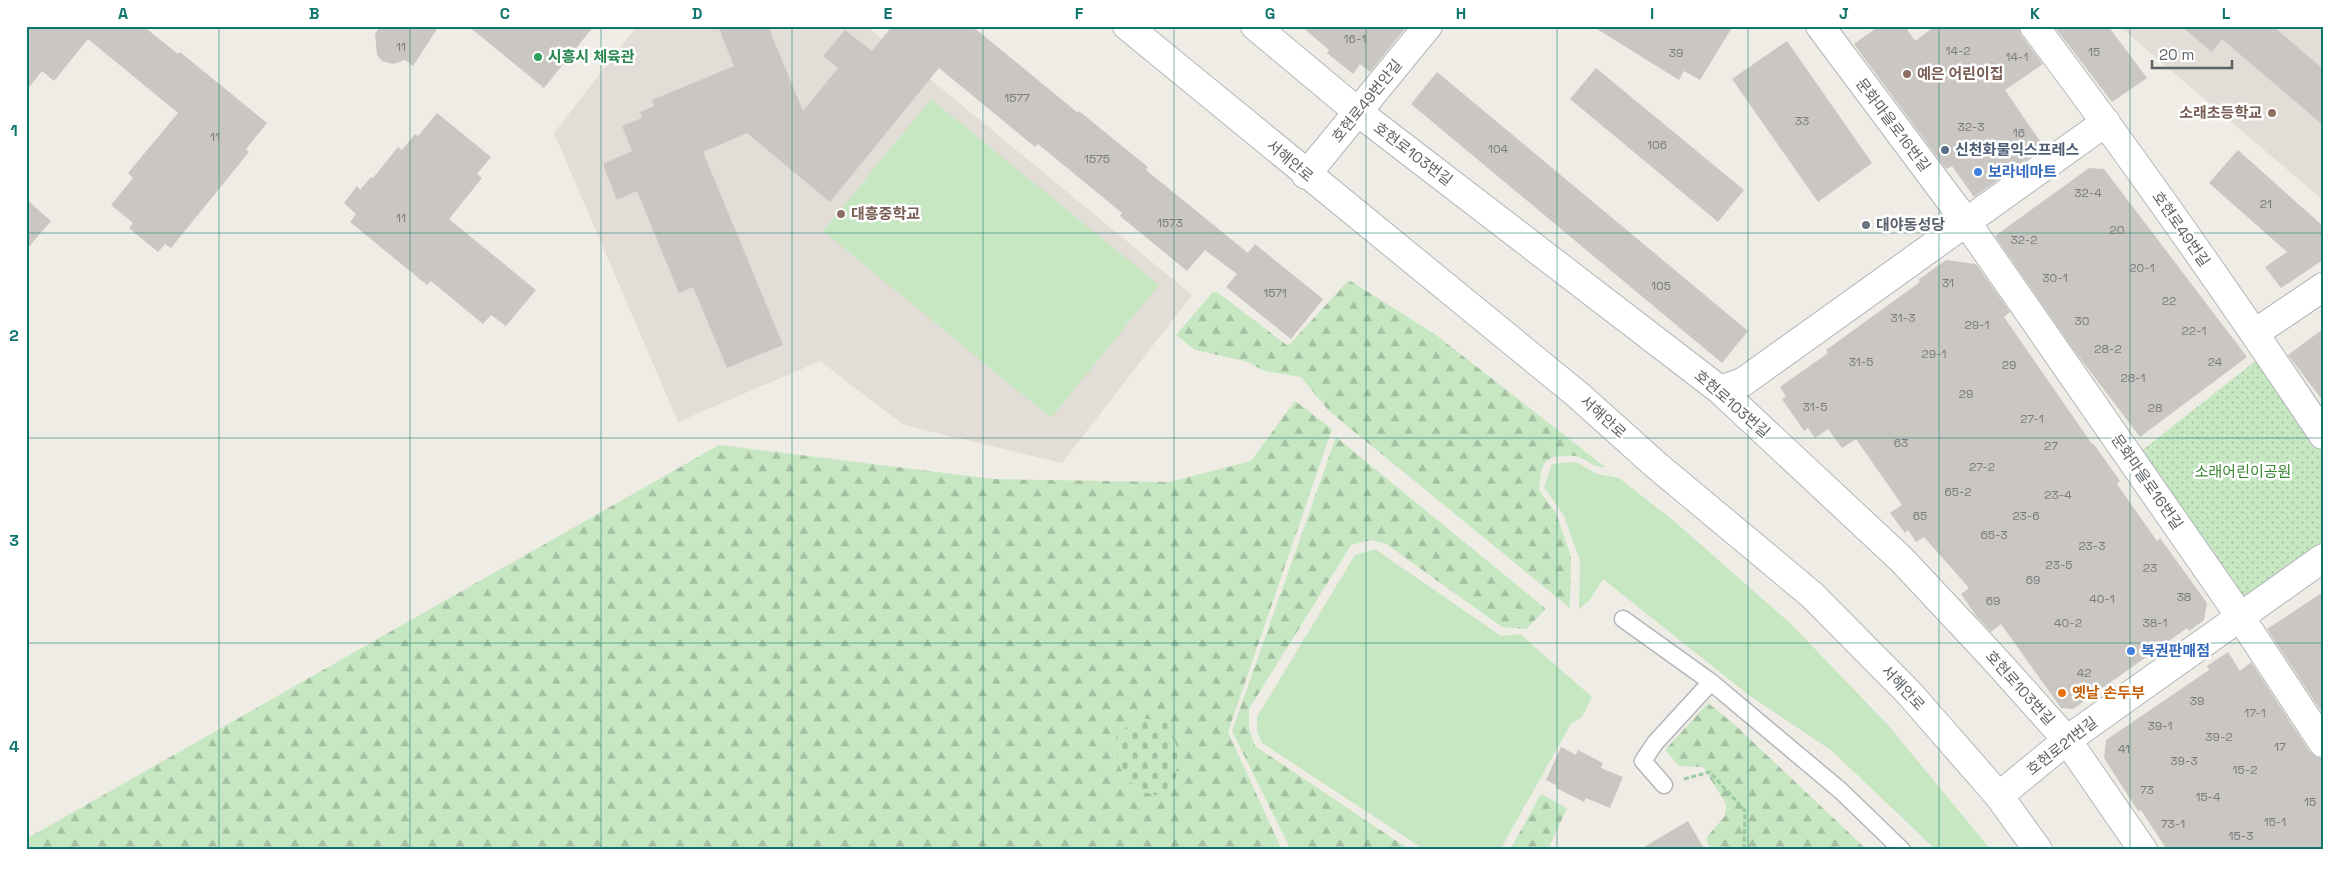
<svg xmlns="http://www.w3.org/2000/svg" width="2349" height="876" viewBox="0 0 2349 876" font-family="'Space Grotesk','Noto Sans KR',sans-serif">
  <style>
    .education { fill: #e2ddd6 }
    .grass { fill: #c6e7c1 }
    .forest { fill: url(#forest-firs) }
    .cemetery { fill: url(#cemetery-stones) }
    .park { fill: url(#park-dots) }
    .building { fill: #cac7c2 }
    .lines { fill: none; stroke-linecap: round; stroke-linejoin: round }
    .service-casing { stroke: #b2b6ba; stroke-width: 19 }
    .minor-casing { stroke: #b2b6ba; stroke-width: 30 }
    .secondary-casing { stroke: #b1b6ba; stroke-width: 30 }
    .path { stroke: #9bcba4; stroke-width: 3; stroke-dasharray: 5 2.5; stroke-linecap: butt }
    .service { stroke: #fff; stroke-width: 16 }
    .minor { stroke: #fff; stroke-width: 28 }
    .secondary { stroke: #fff; stroke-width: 28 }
    .grid { fill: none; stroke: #0f766e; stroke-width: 1; stroke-opacity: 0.55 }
    .leisure-dot { fill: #2e9e5b; stroke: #fff; stroke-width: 2 }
    .education-dot { fill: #8d6e63; stroke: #fff; stroke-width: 2 }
    .service-dot { fill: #5c6f8a; stroke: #fff; stroke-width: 2 }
    .shop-dot { fill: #3f7fe0; stroke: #fff; stroke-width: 2 }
    .worship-dot { fill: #6b7280; stroke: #fff; stroke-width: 2 }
    .food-dot { fill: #e8710a; stroke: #fff; stroke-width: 2 }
    .labels { text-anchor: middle; stroke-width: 5; stroke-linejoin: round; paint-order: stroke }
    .number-label { font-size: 12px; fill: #787b7d }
    .leisure-label { font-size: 15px; font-weight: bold; fill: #27864d; stroke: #fff; text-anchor: start }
    .education-label { font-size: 15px; font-weight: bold; fill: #785e54; stroke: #fff; text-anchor: start }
    .street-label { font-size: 15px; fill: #5d6266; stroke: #fff }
    .service-label { font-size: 15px; font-weight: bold; fill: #4e5e75; stroke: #fff; text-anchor: start }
    .shop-label { font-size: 15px; font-weight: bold; fill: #366cbe; stroke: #fff; text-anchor: start }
    .worship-label { font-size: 15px; font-weight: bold; fill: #5b616d; stroke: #fff; text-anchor: start }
    .park-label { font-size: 15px; fill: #3a8534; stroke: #fff }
    .food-label { font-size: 15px; font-weight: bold; fill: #c56008; stroke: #fff; text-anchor: start }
    .neatline { fill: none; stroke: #0f766e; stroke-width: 2 }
    .grid-label { font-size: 16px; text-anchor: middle; font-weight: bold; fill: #0f766e }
  </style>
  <defs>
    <pattern id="forest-firs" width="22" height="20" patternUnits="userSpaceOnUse" patternTransform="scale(1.25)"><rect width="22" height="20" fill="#c6e7c1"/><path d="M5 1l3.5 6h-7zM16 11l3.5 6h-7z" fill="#a4bfa1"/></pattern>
    <pattern id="cemetery-stones" width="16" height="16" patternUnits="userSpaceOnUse" patternTransform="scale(1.25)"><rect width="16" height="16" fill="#c6e7c1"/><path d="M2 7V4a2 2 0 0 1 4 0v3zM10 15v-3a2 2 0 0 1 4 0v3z" fill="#a4bfa1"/></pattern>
    <pattern id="park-dots" width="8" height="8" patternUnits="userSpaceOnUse" patternTransform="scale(1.25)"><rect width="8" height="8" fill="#c6e7c1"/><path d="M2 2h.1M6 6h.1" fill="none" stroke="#a4bfa1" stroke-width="1.8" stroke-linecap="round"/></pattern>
  </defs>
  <rect width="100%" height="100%" fill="#efece5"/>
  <path class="education" d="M637,26H866L1192,295L1062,463L904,425L820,361L678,422L554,133Z
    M2119,26H2323V200Z"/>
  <path class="grass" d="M931,99L1159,285L1051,418L823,231Z
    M1576,462L1597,474L1619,478L1674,521L1791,624L1888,725L1991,850H1936L1832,751L1750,696L1603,579L1589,601L1579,609L1580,561L1564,516L1544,487L1552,464Z
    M1375,549L1501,636L1520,634L1592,697L1582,717L1571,724L1500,850H1425L1262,743L1257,732V717L1355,555Z"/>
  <path class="forest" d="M1349,280L1436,335L1605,467C1595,468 1590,462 1581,458C1576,455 1570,456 1565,456C1540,456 1542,469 1539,490L1556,513L1571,557L1570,608L1329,411L1301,377L1265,371L1245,361L1195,350L1176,335L1213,292H1217L1288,346Z
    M1295,401L1332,429L1228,732L1282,850H26V839L719,445L993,479L1169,482L1251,461Z
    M1336,437L1546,609L1526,629L1502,627L1386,544L1371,540L1351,545L1249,709V729L1255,746L1410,850H1291L1232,731Z
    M1708,703L1736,726L1867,850H1711L1706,838L1725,816L1726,804L1703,767L1679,766L1665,750Z
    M1541,794L1567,808L1548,850H1510Z"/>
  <path class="cemetery" d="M1142,718L1169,723L1178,751L1176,778L1161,796L1138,791L1120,768L1114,741L1119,732Z"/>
  <path class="park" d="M2263,355L2323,444V551L2241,608L2135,456Z"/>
  <path class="building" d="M26,26H143L178,54L180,52L267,123L246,149L249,152L171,248L165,244L158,252L129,228L133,223L111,205L133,178L128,173L178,113L88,39L54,81L42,71L26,91Z
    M380,26H439L413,66L405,60L393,64L382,61L377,55L375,34Z
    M468,26H594L544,88Z
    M718,26H768L803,111L838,68L823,56L845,30L872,51L892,26H972L1078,113L1079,111L1148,167L1146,170L1248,253L1255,244L1323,299L1291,339L1226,287L1237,274L1205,250L1187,271L1120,216L1122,213L1038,144L1035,147L939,68L830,202L747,133L703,152L783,345L727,368L693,287L679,293L637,191L617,200L603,164L632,151L622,126L642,118L640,112L654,106L652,100L734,66Z
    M1301,26H1407L1370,72L1360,64L1353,74L1327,53L1329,50Z
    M1592,26H1733L1700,80L1684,71L1679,80Z
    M1879,26H1905L1915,41L1935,26H2019L2021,35L2043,64L2005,90L2044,147L1974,197L1952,166L1946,169L1854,44Z
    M2054,26H2108L2147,78L2112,102Z
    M2181,26H2273L2323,69V125L2222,39L2212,52Z
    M1787,41L1872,163L1818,202L1732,79Z
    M1596,68L1744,190L1718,222L1570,99Z
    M1437,72L1748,331L1722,363L1411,104Z
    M437,113L491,157L477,174L482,178L449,219L536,290L506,326L491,315L483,324L431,281L427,285L350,222L356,214L344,203L357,186L360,190L371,177L373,178L398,147L402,150L415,134L418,136Z
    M2238,150L2323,226V260L2281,288L2265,267L2287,252L2209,183Z
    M2089,168L2104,169L2247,357L2140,437L2073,349L1995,236Z
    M26,199L51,221L26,250Z
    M1946,260L1976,264L2010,312L2004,317L2092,444L2093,443L2120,481L2117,484L2157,541L2160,538L2207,603L2204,620L2189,631L2187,628L2073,709L2061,708L2001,624L1991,632L1977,617L1961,594L1969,588L1924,537L1916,542L1908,530L1905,533L1890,513L1902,505L1856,439L1842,448L1828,429L1815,438L1808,428L1804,431L1782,399L1786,396L1780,387L1828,353L1826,350L1920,282L1918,280Z
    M2323,329V401L2288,355Z
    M2323,592V714L2267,629Z
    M2228,652L2240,671L2251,662L2310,752L2316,757L2323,758V850H2167L2141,810L2138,811L2104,758L2106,740L2209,670L2207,666Z
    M1561,747L1576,755L1578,750L1603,763L1601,768L1623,777L1610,808L1586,798L1584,802L1556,788V785L1546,780Z
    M1688,821L1705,850H1639Z"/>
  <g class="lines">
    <defs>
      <path id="service" d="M1623,619L1711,682L1841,791L1902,850
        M1664,785L1643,761L1655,743L1711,682"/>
      <path id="minor" d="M1255,26L1358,112L1720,390L1902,560L1991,655L2067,740L2143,850
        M1820,26L1967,223L2235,609L2323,743
        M2034,26C2134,159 2230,296 2323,435
        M1306,175L1428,26
        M2255,333L2323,287
        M1720,390L1743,382L2106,122
        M1999,796L2067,740L2323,558"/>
      <path id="secondary" d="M1127,26L1578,395L1656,465L1812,595L1909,693L1999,796L2038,850"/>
    </defs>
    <use href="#service" class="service-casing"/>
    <use href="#minor" class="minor-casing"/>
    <use href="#secondary" class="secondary-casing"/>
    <path class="path" d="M1684,779L1710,772L1745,811L1744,850"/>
    <use href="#service" class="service"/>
    <use href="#minor" class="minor"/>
    <use href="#secondary" class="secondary"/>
  </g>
  <path class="grid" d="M219,26V850M410,26V850M601,26V850M792,26V850M983,26V850M1174,26V850M1366,26V850M1557,26V850M1748,26V850M1939,26V850M2130,26V850M26,233H2323M26,438H2323M26,643H2323"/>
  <circle class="leisure-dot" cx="538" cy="57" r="5"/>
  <g class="education-dot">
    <circle cx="1907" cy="74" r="5"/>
    <circle cx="2272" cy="113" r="5"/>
    <circle cx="841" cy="214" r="5"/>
  </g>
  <circle class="service-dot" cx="1945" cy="150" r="5"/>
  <g class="shop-dot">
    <circle cx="1978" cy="172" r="5"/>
    <circle cx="2131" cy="651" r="5"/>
  </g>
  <circle class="worship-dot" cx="1866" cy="225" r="5"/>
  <circle class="food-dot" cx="2062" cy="693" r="5"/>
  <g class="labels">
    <g class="number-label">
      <text x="1355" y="43">16-1</text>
      <text x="401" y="51">11</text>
      <text x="1958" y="55">14-2</text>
      <text x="2094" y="56">15</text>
      <text x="1676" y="57">39</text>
      <text x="2017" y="61">14-1</text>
      <text x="1017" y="102">1577</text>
      <text x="1802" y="125">33</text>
      <text x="1971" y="131">32-3</text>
      <text x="2019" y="137">16</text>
      <text x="215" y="141">11</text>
      <text x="1657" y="149">106</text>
      <text x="1498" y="153">104</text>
      <text x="1097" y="163">1575</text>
      <text x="2088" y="197">32-4</text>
      <text x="2266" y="208">21</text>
      <text x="401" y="222">11</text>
      <text x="1170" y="227">1573</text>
      <text x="2117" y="234">20</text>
      <text x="2024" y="244">32-2</text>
      <text x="2142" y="272">20-1</text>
      <text x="2055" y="282">30-1</text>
      <text x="1948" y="287">31</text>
      <text x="1661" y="290">105</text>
      <text x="1275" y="297">1571</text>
      <text x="2169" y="305">22</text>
      <text x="1903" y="322">31-3</text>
      <text x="2082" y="325">30</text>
      <text x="1977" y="329">29-1</text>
      <text x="2194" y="335">22-1</text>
      <text x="2108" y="353">28-2</text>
      <text x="1934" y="358">29-1</text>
      <text x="1861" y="366">31-5</text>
      <text x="2215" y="366">24</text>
      <text x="2009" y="369">29</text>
      <text x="2133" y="382">28-1</text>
      <text x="1966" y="398">29</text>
      <text x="1815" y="411">31-5</text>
      <text x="2155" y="412">28</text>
      <text x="2032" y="423">27-1</text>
      <text x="1901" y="447">63</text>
      <text x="2051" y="450">27</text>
      <text x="1982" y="471">27-2</text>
      <text x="1958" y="496">65-2</text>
      <text x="2058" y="499">23-4</text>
      <text x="1920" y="520">65</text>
      <text x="2026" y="520">23-6</text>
      <text x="1994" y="539">65-3</text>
      <text x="2092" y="550">23-3</text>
      <text x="2059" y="569">23-5</text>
      <text x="2150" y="572">23</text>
      <text x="2033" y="584">69</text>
      <text x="2184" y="601">38</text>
      <text x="2102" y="603">40-1</text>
      <text x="1993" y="605">69</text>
      <text x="2068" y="627">40-2</text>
      <text x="2155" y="627">38-1</text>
      <text x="2084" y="677">42</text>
      <text x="2197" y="705">39</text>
      <text x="2255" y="717">17-1</text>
      <text x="2160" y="730">39-1</text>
      <text x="2219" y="741">39-2</text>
      <text x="2280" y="751">17</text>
      <text x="2124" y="753">41</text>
      <text x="2184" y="765">39-3</text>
      <text x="2245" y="774">15-2</text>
      <text x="2147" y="794">73</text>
      <text x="2208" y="801">15-4</text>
      <text x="2310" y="806">15</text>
      <text x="2275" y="826">15-1</text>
      <text x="2173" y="828">73-1</text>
      <text x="2241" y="840">15-3</text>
    </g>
    <g class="leisure-label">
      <text x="548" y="62">시흥시 체육관</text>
    </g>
    <g class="education-label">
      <text x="1917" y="79">예은 어린이집</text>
      <text x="2262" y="118" text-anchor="end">소래초등학교</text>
      <text x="851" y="219">대흥중학교</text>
    </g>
    <g class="street-label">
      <text transform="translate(1367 101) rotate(-51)" y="5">호현로49번안길</text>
      <text transform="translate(1893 125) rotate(53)" y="5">문화마을로16번길</text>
      <text transform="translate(1413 154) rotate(37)" y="5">호현로103번길</text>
      <text transform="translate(1290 161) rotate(40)" y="5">서해안로</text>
      <text transform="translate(2181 229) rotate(55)" y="5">호현로49번길</text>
      <text transform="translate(1732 404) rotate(41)" y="5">호현로103번길</text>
      <text transform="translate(1603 417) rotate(42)" y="5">서해안로</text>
      <text transform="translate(2147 482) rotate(55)" y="5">문화마을로16번길</text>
      <text transform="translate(1903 688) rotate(47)" y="5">서해안로</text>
      <text transform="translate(2020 688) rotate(48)" y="5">호현로103번길</text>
      <text transform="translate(2062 746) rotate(-38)" y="5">호현로21번길</text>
    </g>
    <g class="service-label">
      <text x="1955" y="155">신천화물익스프레스</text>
    </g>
    <g class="shop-label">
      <text x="1988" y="177">보라네마트</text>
      <text x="2141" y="656">복권판매점</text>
    </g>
    <g class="worship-label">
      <text x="1876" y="230">대야동성당</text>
    </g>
    <g class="park-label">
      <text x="2243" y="477">소래어린이공원</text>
    </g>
    <g class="food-label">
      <text x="2072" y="698">옛날 손두부</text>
    </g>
  </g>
  <rect width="2349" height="876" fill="none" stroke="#ffffff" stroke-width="55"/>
  <path d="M2152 60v8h80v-8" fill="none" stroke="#5d6266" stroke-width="2.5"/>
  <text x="2159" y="60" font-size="15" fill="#5d6266" stroke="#ffffff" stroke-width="4" paint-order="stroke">20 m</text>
  <rect x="28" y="28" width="2294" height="820" class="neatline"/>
  <g class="grid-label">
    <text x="123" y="19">A</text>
    <text x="314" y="19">B</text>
    <text x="505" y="19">C</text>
    <text x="697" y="19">D</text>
    <text x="888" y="19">E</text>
    <text x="1079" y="19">F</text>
    <text x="1270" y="19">G</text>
    <text x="1461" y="19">H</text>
    <text x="1652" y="19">I</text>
    <text x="1844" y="19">J</text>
    <text x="2035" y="19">K</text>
    <text x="2226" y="19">L</text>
    <text x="14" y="136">1</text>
    <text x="14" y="341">2</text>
    <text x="14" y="546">3</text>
    <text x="14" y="752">4</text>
  </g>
</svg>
